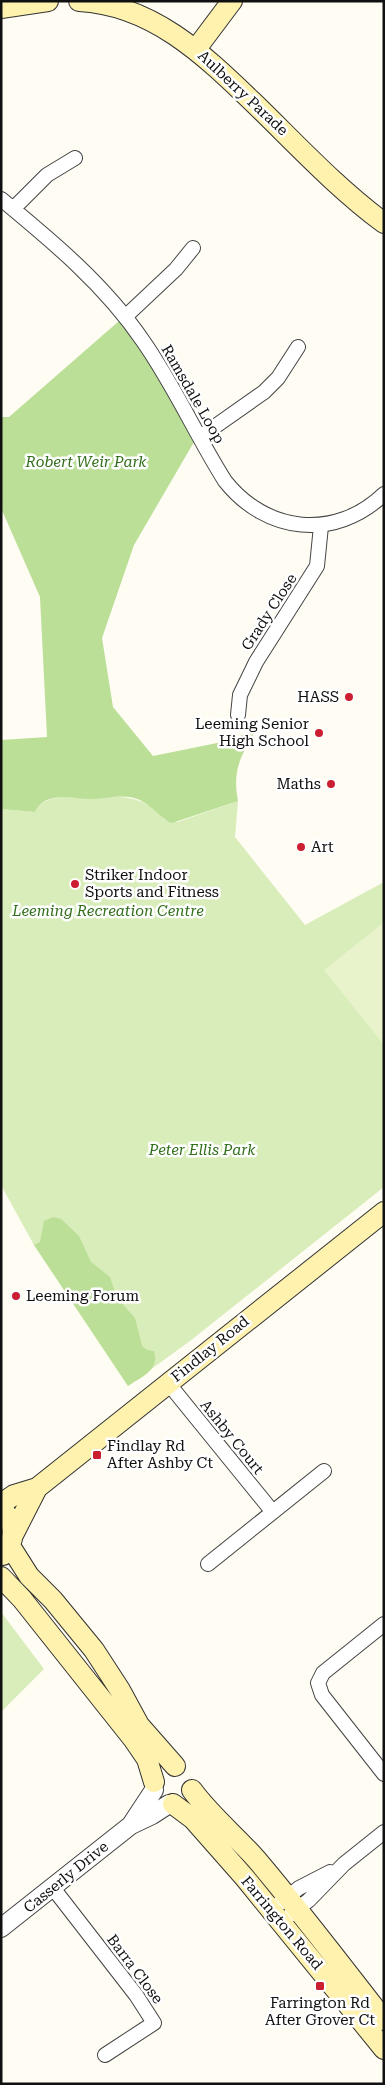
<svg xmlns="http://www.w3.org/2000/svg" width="385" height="2085" viewBox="0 0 385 2085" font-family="'Roboto Serif',serif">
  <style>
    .green { fill: #d8edb9 }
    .forest { fill: #bcdf98 }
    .pitch { fill: #e8f3cc }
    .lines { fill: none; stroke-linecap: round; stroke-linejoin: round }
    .minor-casing { stroke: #434343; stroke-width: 16 }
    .tertiary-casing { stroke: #434343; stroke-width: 20 }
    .secondary-casing { stroke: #323232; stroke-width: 22 }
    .minor { stroke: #fff; stroke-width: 14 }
    .tertiary { stroke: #fff; stroke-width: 18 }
    .secondary { stroke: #fff1ae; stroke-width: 20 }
    .poi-dot { fill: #cb1e31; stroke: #fff; stroke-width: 2 }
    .labels { text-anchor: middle; stroke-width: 5; stroke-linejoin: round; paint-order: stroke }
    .street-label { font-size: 15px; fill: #101010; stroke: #fff }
    .park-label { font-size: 15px; font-style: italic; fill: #316e1b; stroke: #fff }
    .poi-label { font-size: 15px; fill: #101010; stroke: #fff; text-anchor: start }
  </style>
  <rect width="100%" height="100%" fill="#fffcf3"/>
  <path class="green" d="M107,796C131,797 150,800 165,820L178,822L238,801L235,837L305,925L384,882V1187L190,1341L128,1386L34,1245L1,1185V809L35,812C49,786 84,804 107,796Z
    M1,1612L44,1669L1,1712Z"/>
  <path class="forest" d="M119,321L152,367L194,442L134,545L102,638L113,707L153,756L222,742L256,730C241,756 232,769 238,801L172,823C163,821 152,804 137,799C123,794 109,798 95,799C75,800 46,789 35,812L1,809V740L47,737L40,597L1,508V417H9Z
    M53,1217L61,1219L79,1236L91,1262L110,1277L117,1298L135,1318L142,1346L147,1350L154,1351C160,1370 142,1377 128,1386L34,1245L40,1242L44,1221Z"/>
  <path class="pitch" d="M384,922V1045L324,970Z"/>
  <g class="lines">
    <defs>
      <path id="minor" d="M1,199C53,242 105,285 143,341C174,385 196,435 225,481C266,533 335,541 384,494
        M13,209L47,175L75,158
        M125,317L176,269L193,248
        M200,437L264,392L278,378L298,347
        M238,715L240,695L256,662L317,566L321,526
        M168,1383L272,1511
        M208,1564L324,1471
        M384,1624L323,1673L318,1683L322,1695L384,1774
        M53,1888L136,1995L154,2023L105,2055
        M272,1909L299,1888L330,1872
        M290,1915L309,1900L344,1864L384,1832"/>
      <path id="tertiary" d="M131,1825L154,1790
        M1,1928L131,1825L152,1815L169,1804"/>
      <path id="secondary" d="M79,1C155,5 207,58 258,107C299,147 338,189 384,223
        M1,8L48,1
        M196,49L232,1
        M1,1504L14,1495L37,1488L384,1212
        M1,1509C16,1521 16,1542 3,1555
        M13,1535L37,1488
        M10,1546L29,1576L53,1600L94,1650L120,1690L139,1725L175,1766
        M1,1577L22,1599L134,1740L147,1759L154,1782
        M192,1790C211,1816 236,1836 257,1860C301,1912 342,1966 384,2020
        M173,1804L193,1819L245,1878L384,2049"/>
    </defs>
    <use href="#minor" class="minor-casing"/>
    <use href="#tertiary" class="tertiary-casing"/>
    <use href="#secondary" class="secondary-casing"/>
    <use href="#minor" class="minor"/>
    <use href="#tertiary" class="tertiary"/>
    <use href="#secondary" class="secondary"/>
  </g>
  <g class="poi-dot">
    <circle cx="349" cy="697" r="5"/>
    <circle cx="319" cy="733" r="5"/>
    <circle cx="331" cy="784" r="5"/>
    <circle cx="301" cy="847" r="5"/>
    <circle cx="75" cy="884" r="5"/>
    <circle cx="16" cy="1296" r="5"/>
    <rect x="92" y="1450" width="10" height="10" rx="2.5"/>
    <rect x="315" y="1981" width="10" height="10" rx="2.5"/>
  </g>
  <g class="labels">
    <g class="street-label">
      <text transform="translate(243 93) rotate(43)" y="5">Aulberry Parade</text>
      <text transform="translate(193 394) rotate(60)" y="5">Ramsdale Loop</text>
      <text transform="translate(269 612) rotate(-57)" y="5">Grady Close</text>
      <text transform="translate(210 1349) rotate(-39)" y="5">Findlay Road</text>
      <text transform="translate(232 1437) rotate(51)" y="5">Ashby Court</text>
      <text transform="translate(66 1877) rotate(-39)" y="5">Casserly Drive</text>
      <text transform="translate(282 1923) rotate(50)" y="5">Farrington Road</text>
      <text transform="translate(135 1969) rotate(53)" y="5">Barra Close</text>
    </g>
    <g class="park-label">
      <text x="86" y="467">Robert Weir Park</text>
      <text x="108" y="916">Leeming Recreation Centre</text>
      <text x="202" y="1155">Peter Ellis Park</text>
    </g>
    <g class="poi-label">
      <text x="339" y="702" text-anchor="end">HASS</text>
      <text x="309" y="729" text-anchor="end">Leeming Senior<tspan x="309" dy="17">High School</tspan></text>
      <text x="321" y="789" text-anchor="end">Maths</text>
      <text x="311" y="852">Art</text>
      <text x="85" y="880">Striker Indoor<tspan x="85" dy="17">Sports and Fitness</tspan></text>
      <text x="26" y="1301">Leeming Forum</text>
      <text x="107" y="1451">Findlay Rd<tspan x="107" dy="17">After Ashby Ct</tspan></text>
      <text x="320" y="2008" text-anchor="middle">Farrington Rd<tspan x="320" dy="17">After Grover Ct</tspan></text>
    </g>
  </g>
  <rect width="385" height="2085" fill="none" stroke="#101010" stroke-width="5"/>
</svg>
